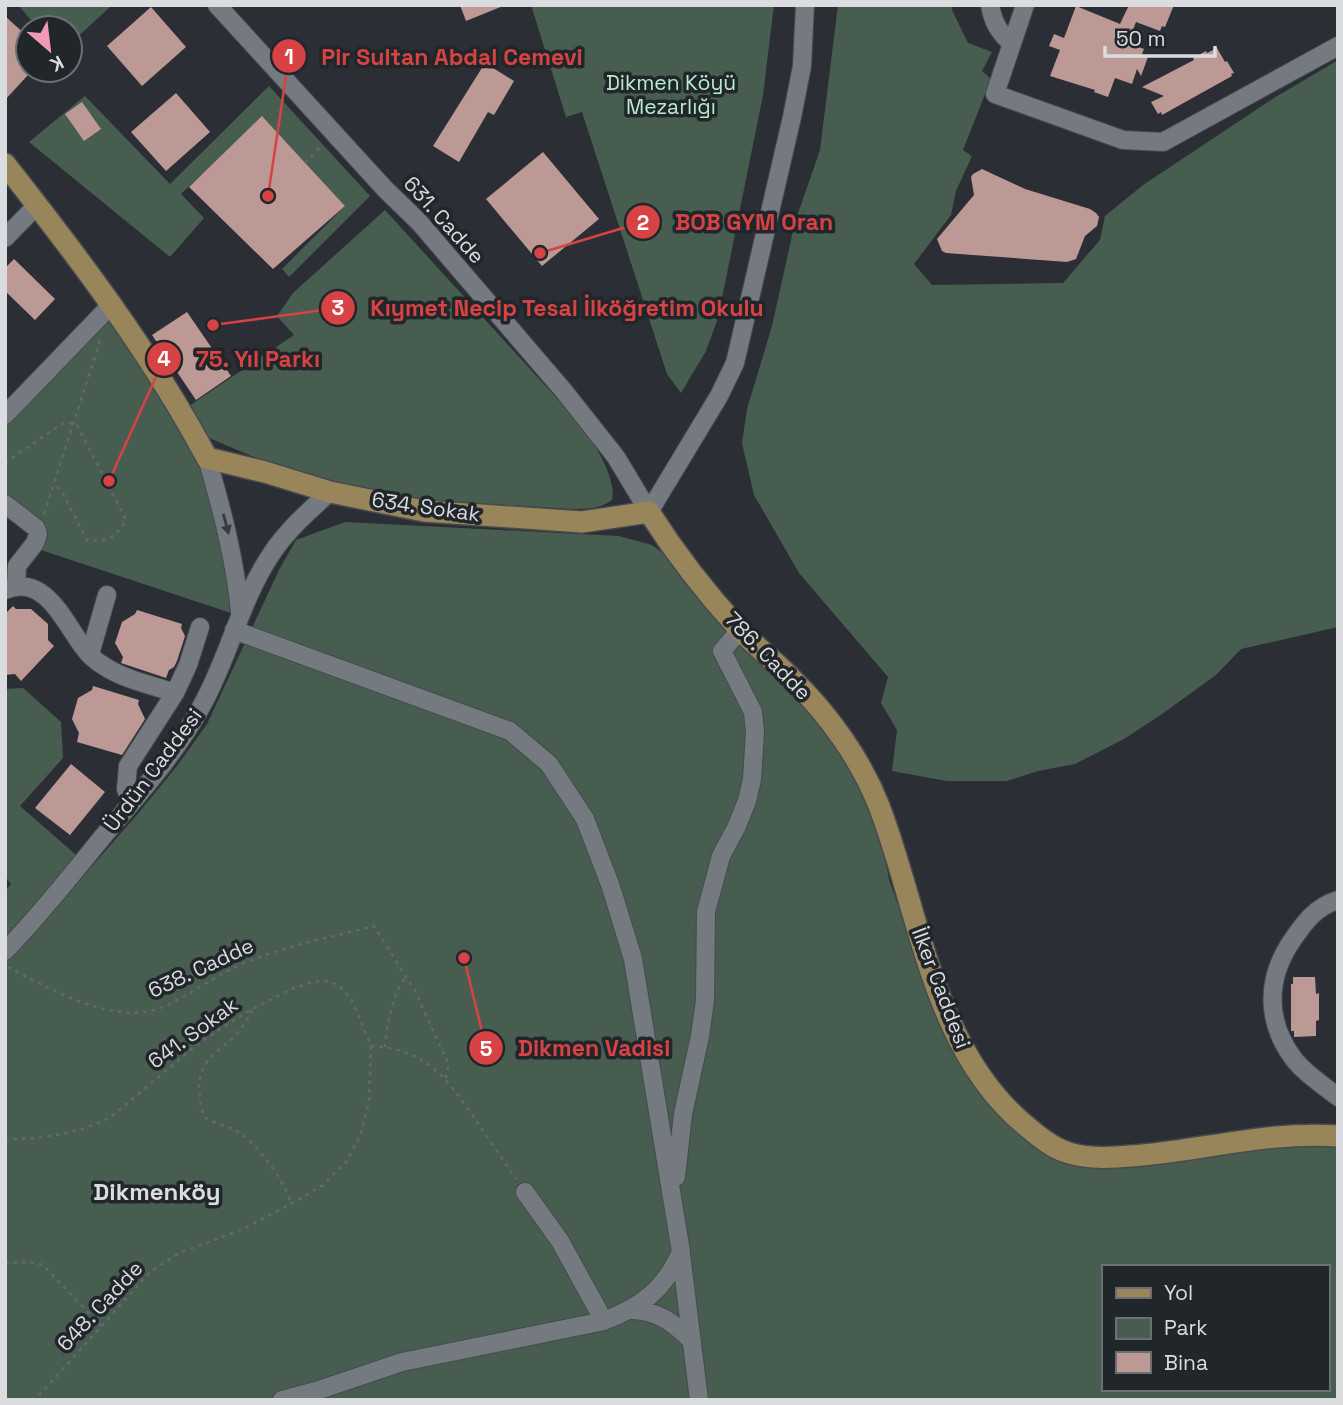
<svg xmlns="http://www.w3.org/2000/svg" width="1343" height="1405" viewBox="0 0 1343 1405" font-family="'Space Grotesk',sans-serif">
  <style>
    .green { fill: #475d4f; fill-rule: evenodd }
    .building { fill: #bc9994 }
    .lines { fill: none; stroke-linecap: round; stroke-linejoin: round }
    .minor-casing { stroke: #474b50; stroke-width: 20 }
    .major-casing { stroke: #474b50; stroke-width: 24 }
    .path { stroke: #64686d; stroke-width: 2.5; stroke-dasharray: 3.5 5; stroke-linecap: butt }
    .minor { stroke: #757a81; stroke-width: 18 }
    .major { stroke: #98865a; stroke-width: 21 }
    .oneway { fill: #363b40 }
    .labels { text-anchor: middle; stroke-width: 7; stroke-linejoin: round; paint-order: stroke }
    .park-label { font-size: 21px; fill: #b7edcb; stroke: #21262b }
    .street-label { font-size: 21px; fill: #dadce0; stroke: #21262b }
    .quarter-label { font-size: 24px; font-weight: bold; fill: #dadce0; stroke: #21262b }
    .leader { fill: none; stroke: #d74344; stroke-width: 2.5 }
    .callout-dot { fill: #d74344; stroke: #21262b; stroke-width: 2.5 }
    .mark-label { font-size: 21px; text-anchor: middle; font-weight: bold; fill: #fff }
    .callout-label { font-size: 23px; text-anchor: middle; font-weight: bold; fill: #d74344; stroke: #21262b; stroke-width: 7; stroke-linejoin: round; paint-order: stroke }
  </style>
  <rect width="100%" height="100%" fill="#2b2f35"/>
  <path class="green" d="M18,5H112L70,44V28H38Z
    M531,5H774L763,95L718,318L706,351L681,393L667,374L582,112L566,117Z
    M838,5H953L952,10L968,43L992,52L982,71L991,79L963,150L972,156L956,191L951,215L914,264L932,285L1063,283L1100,240L1105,216L1143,185L1274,98L1338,60V627L1241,649L1216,675L1162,714L1124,739L1075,764L1038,771L1007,781H947L892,771L897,730L881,703L888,677L799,573L754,495L742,443L747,409L772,326L795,222L820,150Z
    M269,86L370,196L289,277L282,269L345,206L263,117L181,194L204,218L170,257L29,142L85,96L170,184Z
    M385,210L583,427C595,445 617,479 612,500C600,509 586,509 572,509L426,500L350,486L268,463L200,434L186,408L294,335L277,316L293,293Z
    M112,304L196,438L240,616L32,547L38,534L5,504V415Z
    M345,522L619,536L652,545L676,563L825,731L859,779L880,835L890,883L917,955L955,1044L1063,1152L1338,1141V1400H5V962L25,943L135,817L177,766L207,724L280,568L296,540ZM1103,1267H1327V1389H1103Z
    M23,688L61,722L63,758L20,806L83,861L5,951V891L11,884L5,876V689Z"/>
  <path class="building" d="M460,5H503V6L466,21Z
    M1129,5H1174L1165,27L1162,26L1160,31L1136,22L1128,43L1144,49L1142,54L1148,57L1141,76L1137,69L1132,84L1115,78L1108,97L1094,92L1095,90L1050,76L1060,50L1049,46L1054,34L1064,38L1076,6L1120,24Z
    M151,7L186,47L142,86L107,46Z
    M5,16L28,37V75L5,100Z
    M1217,48L1225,62L1227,61L1234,73L1231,74L1232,76L1162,115L1161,112L1158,114L1151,102L1164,96L1142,87L1194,60L1193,58L1206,51L1207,53Z
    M485,63L514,81L494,115L488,112L459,162L433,146Z
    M176,93L210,132L166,171L131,132Z
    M82,102L101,129L84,141L65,114Z
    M262,116L345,206L273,269L189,187Z
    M543,152L599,219L542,266L486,199Z
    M982,169L1025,189L1090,209L1096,213L1099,217L1097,226L1085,236L1076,259L1067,262L946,253L942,251L937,239L974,195L971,177L973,174Z
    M14,259L55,299L35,320L5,291V268Z
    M187,312L231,376L196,400L152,335Z
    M13,606L16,609H31L48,624V640L54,646L21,681L15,674L5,675V614Z
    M137,610L182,624L181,628L185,636L177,661L174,667L169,670L166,678L121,663L123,657L115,643L122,622L135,614Z
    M93,686L139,700L138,704L145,719L122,755L77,742L79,733L72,719L78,698L92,690Z
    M71,764L105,792L70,835L35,808Z
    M1293,977H1315L1316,994L1319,993V1020L1316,1021V1036L1294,1037V1031H1291V984H1293Z"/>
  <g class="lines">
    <defs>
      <path id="minor" d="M217,5L385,189L419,222L563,390L616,457L649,512
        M990,5C993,23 999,32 1012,44
        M1025,5L995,94L1123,140L1163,142L1338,46
        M5,238L37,205
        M5,415L112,304
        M207,458C222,510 235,559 240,612
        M5,504L36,528L38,534L35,543L17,566L16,587
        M649,512L719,396L735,363L792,117L802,66L805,5
        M5,590C45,572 65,624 84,648C89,655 97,662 104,666C125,680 152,685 175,693
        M234,630L510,731L549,764L585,819L611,887L633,959L681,1252C664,1290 642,1306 604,1321L402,1362L316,1391L282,1400
        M90,654L107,595
        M131,803L126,789L128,766L175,693L188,665L200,627
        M1338,900C1315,907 1304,923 1291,942C1266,980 1266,1021 1293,1058C1304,1073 1323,1085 1338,1097
        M5,951C41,914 73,873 105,834C139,794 176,753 201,707C229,658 240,600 272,553C288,529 309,511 330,492
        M676,1177L683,1114L700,1036L705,1000L706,912L721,856L736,828L747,801L752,779L755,732L753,712L722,651L740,630
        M525,1192L560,1241L604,1321
        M681,1254L699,1400
        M633,1310C658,1311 674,1323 692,1341"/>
      <path id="major" d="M5,164C79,258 151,353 207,458L265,472L330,492L424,511L582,522L649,512C675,553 706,593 739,629C756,647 776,662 793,680C829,715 861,760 879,806C920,912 932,1048 1025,1125C1038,1136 1052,1148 1069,1153C1092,1160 1119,1157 1143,1155C1207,1149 1273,1131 1338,1136"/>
    </defs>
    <use href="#minor" class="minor-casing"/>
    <use href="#major" class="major-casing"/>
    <path class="path" d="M305,163L322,145
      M5,463L60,425L66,422L77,425L126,520C116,538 107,542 87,540L62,492L53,483
      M44,514L100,341
      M8,967C48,988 114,1026 160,1008C188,997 212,977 240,965C282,946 330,938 374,926L415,991L447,1061L448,1073L445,1078
      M252,1010C232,1058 184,1046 204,1117C215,1124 229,1125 240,1133C259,1147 285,1181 291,1204
      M371,1046C425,1049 444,1075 473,1116C487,1137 502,1158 516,1179
      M385,1047C386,1029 393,989 407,976
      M5,1139C37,1140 84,1133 112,1116L199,1043L245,1013L289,990L313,982L329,981L339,986L351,998L371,1046L369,1100L361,1134L347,1161L323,1185L291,1204L243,1229L179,1253L150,1272L35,1400
      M5,1263L30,1262L43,1265L102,1327"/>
    <use href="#minor" class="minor"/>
    <use href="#major" class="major"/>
  </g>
  <defs><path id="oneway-solid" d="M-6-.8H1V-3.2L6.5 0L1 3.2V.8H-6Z" transform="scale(1.75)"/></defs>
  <use class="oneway" href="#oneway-solid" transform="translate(226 524) rotate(75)"/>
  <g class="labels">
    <g class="park-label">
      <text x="671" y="90">Dikmen Köyü<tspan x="671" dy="24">Mezarlığı</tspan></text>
    </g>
    <g class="street-label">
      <text transform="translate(444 220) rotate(48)" y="7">631. Cadde</text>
      <text transform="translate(426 507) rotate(8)" y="7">634. Sokak</text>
      <text transform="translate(768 656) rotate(46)" y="7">786. Cadde</text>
      <text transform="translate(153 770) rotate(-53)" y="7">Ürdün Caddesi</text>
      <text transform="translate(201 968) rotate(-25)" y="7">638. Cadde</text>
      <text transform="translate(941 988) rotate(69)" y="7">İlker Caddesi</text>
      <text transform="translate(193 1033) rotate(-36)" y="7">641. Sokak</text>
      <text transform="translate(100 1306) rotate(-47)" y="7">648. Cadde</text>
    </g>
    <g class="quarter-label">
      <text x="157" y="1200">Dikmenköy</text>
    </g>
  </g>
  <path class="leader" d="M268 196L289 56M540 253L643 222M213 325L338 308M109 481L164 359M464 958L486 1048"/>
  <g class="callout-dot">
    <circle cx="268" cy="196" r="7"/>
    <circle cx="540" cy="253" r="7"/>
    <circle cx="213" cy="325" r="7"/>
    <circle cx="109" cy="481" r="7"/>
    <circle cx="464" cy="958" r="7"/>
    <circle cx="289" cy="56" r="18"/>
    <circle cx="643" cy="222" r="18"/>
    <circle cx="338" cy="308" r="18"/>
    <circle cx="164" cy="359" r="18"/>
    <circle cx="486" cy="1048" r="18"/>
  </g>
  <g class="mark-label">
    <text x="289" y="64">1</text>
    <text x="643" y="230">2</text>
    <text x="338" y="315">3</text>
    <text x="164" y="366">4</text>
    <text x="486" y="1056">5</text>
  </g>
  <g class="callout-label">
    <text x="452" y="65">Pir Sultan Abdal Cemevi</text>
    <text x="754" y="230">BOB GYM Oran</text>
    <text x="567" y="316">Kıymet Necip Tesal İlköğretim Okulu</text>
    <text x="258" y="367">75. Yıl Parkı</text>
    <text x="594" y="1056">Dikmen Vadisi</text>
  </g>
  <rect width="1343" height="1405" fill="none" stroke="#dadce0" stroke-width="14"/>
  <rect x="1102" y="1265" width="228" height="126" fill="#21262b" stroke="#6b6f73" stroke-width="2"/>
  <rect x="1116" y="1288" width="35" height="10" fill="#98865a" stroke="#6b6f73" stroke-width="2"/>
  <text x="1164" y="1300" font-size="21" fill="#dadce0">Yol</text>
  <rect x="1116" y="1318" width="35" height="21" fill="#475d4f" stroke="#6b6f73" stroke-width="2"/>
  <text x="1164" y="1335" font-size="21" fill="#dadce0">Park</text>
  <rect x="1116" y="1352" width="35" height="21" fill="#bc9994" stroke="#6b6f73" stroke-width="2"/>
  <text x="1164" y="1370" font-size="21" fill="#dadce0">Bina</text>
  <g transform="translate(49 49) rotate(152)"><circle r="33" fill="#21262b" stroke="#6b6f73" stroke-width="2"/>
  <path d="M0-5L12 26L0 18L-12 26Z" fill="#f09ab6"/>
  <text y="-10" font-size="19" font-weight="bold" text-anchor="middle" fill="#dadce0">K</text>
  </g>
  <path d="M1105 46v10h110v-10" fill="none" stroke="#dadce0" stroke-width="3.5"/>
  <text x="1116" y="46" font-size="21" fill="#dadce0" stroke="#21262b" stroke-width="5" paint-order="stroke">50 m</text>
</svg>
